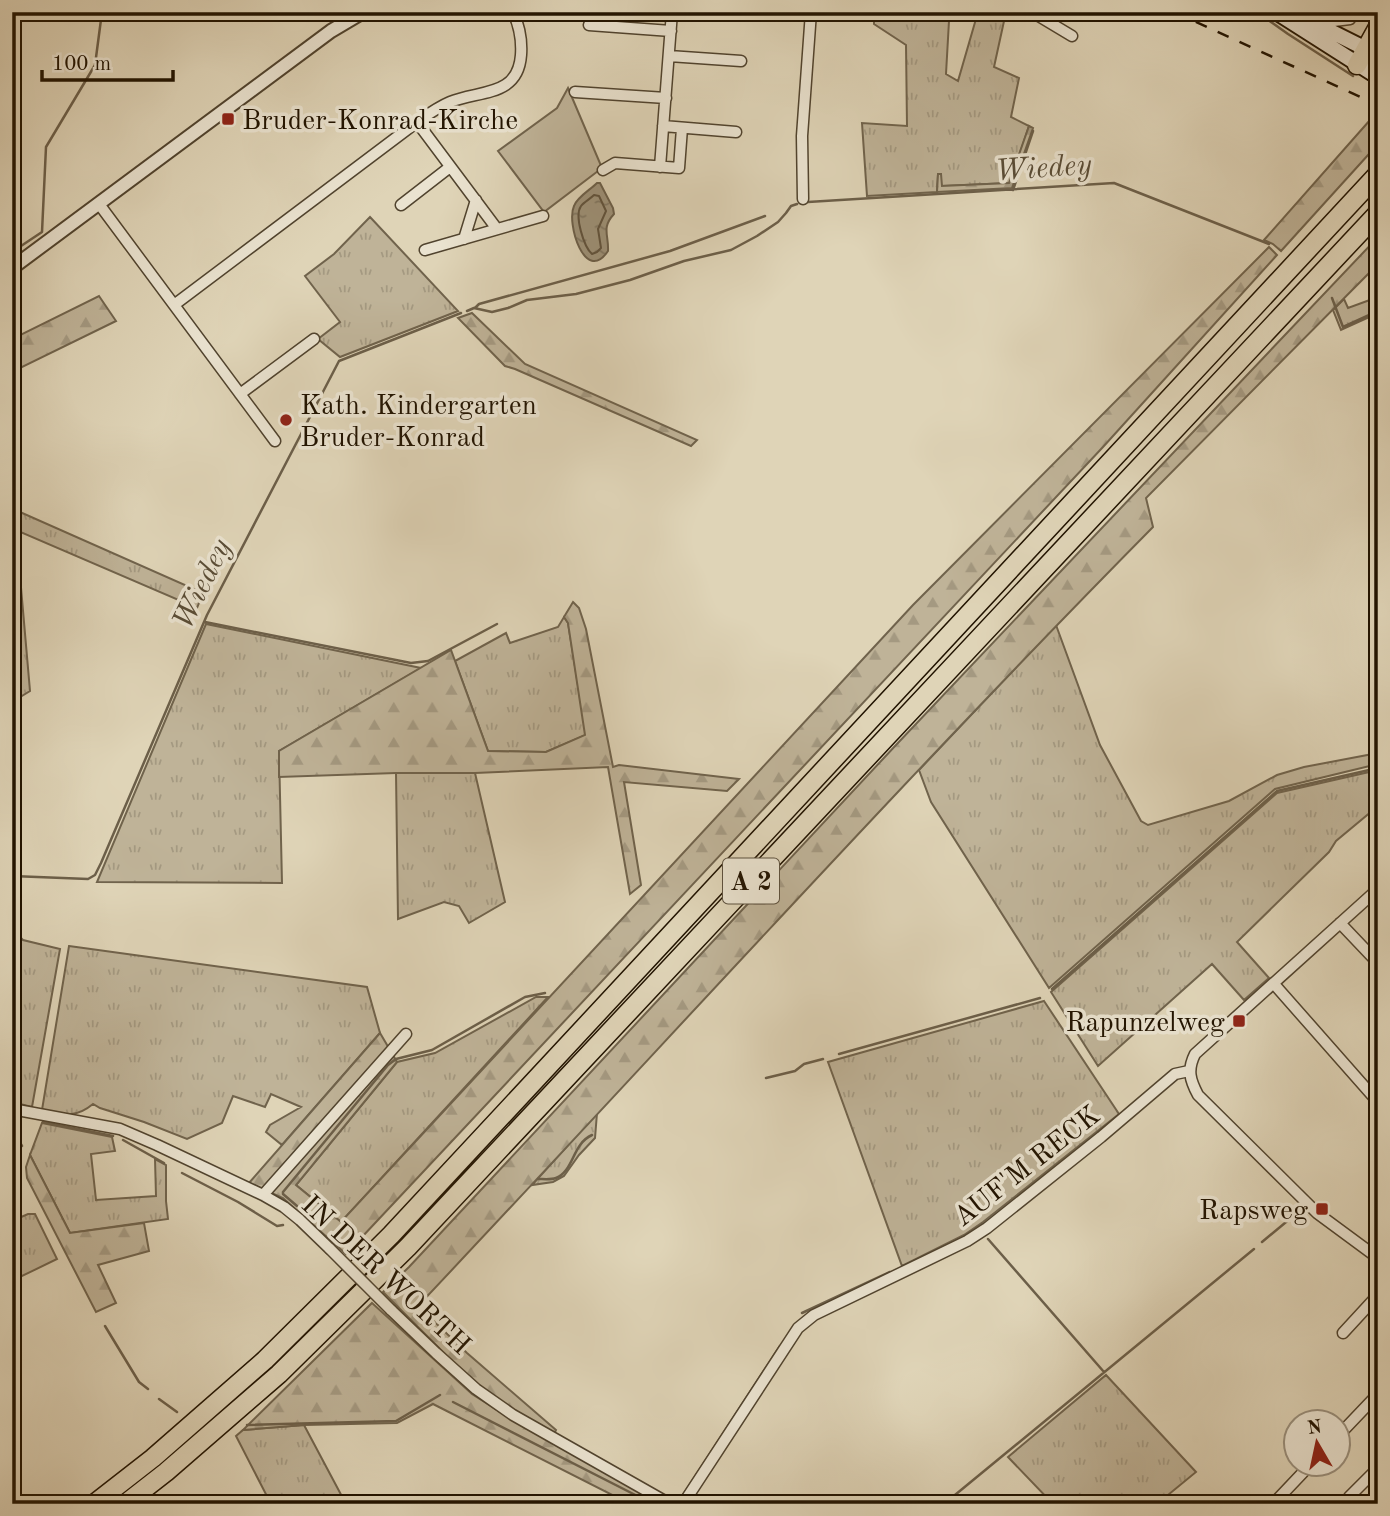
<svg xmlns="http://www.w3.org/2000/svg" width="1390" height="1516" viewBox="0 0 1390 1516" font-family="'Old Standard TT',serif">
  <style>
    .grass { fill: url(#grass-tufts); stroke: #70634c; stroke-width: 2 }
    .forest { fill: url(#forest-firs); stroke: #70634c; stroke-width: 2 }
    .park { fill: #bfb398; stroke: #70634c; stroke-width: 2 }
    .water { fill: url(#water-ripples); stroke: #6c5f49; stroke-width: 2 }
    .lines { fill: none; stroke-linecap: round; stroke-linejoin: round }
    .shore { stroke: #60523c; stroke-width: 2 }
    .stream { stroke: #6c5f49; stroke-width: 2.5 }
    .minor-casing { stroke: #50432e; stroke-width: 13 }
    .tertiary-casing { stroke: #50432e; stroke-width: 16 }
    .secondary-casing { stroke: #211300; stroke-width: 18 }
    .motorway-casing { stroke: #211300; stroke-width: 21 }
    .minor { stroke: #eae3d0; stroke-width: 10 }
    .tertiary { stroke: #eae3d0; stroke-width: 12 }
    .secondary { stroke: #eae3d0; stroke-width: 14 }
    .motorway { stroke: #dfd4b7; stroke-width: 18 }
    .rail { stroke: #211300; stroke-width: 2.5; stroke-dasharray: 12 12; stroke-linecap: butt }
    .minor-bridge-casing { stroke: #50432e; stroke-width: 13; stroke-linecap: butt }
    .minor-bridge { stroke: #eae3d0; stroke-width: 10 }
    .poi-dot { fill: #8f2418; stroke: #eae3d0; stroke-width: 2.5 }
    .labels { text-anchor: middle; stroke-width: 7; stroke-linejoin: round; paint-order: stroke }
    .shield { fill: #eae3d0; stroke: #5d513e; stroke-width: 2 }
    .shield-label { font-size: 26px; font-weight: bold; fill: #211300 }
    .poi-label { font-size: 28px; fill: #211300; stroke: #eae3d0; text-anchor: start }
    .street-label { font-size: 28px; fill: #211300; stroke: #eae3d0 }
    .water-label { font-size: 30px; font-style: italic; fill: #594c36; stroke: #eae3d0 }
  </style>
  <defs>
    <pattern id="grass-tufts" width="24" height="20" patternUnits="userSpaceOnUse" patternTransform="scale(1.75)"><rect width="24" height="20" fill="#bfb398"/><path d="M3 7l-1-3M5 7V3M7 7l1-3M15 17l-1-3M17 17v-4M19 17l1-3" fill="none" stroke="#a49981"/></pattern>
    <pattern id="forest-firs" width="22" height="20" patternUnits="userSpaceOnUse" patternTransform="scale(1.75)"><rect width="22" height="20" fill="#bfb398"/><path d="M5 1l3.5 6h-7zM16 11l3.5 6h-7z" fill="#a49981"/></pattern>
    <pattern id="water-ripples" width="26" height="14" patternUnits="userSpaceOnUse" patternTransform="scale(1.75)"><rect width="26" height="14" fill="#9e9279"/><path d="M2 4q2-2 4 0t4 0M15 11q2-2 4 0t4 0" fill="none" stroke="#807661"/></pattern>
  </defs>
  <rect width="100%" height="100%" fill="#dfd4b7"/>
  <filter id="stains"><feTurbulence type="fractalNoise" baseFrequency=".00286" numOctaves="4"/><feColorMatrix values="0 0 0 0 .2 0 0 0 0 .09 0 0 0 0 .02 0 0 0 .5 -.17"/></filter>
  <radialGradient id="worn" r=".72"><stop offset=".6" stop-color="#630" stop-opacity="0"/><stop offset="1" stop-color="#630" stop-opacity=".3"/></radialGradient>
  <path class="grass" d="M874,12H933L949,21L946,74L958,81L978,12H1006L994,67L1019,78L1011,117L1029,126L1010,183L941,186V174H938L937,192L867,196L862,123L907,126L906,45L874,24Z
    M370,217L458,311L340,357L318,339L340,322L305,276L334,254Z
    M1378,297V313L1341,330L1333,310L1344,299L1348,308Z
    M12,426L19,501H13L14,511L20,512L203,593L197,608L16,530L30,691L12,702Z
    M564,617L568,623L586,735L546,752L488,751L455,661L506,633L510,643L558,627Z
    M206,624L421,668L279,751L282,883L97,882Z
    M1056,625L1100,745L1141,821L1148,825L1229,801L1277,775L1304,767L1378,753V764L1275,789L1049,988L931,802L919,770Z
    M1378,770V806L1336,841L1329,852L1237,942L1269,978L1244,1000L1212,964L1098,1066L1051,992L1277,793Z
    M396,773H475L505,902L469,923L459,906L444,902L398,919Z
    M12,929L23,940L60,949L32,1107L12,1102Z
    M69,946L367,987L380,1033L282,1145L266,1132L270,1125L301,1107L271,1094L265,1107L233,1096L222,1123L187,1139L144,1122L100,1108L93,1104C75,1119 63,1114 42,1110Z
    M536,997H548L341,1222L296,1185L397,1062L435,1053Z
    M1044,1001L1119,1114L983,1222L964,1235L902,1266L828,1062Z
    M597,1113L595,1138L579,1155L564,1176L553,1182L532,1185Z
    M42,1123L112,1137L115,1151L91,1154L96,1200L156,1196L155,1159L166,1165V1201L168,1219L70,1233L30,1155Z
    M28,1214H35L57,1259L20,1277L12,1259V1221Z
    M1106,1375L1196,1472L1157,1504H1053L1008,1457Z
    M304,1425L346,1504H271L236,1436L243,1430Z"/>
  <path class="forest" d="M1378,111V144L1281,251L1273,244L1264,240Z
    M1029,126L1033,128L1012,188L937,192L938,174H941L942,186L1009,183Z
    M1378,237V264L1146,498L1153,527C902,781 663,1046 418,1306L467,1353L556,1430L554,1434L515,1412L478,1387L383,1292L409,1267L896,745Z
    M1269,247L1277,255L1103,447L346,1254L283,1198L249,1183L380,1033L397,1062L296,1185L341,1222L913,605Z
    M99,296L116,321L12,372V339Z
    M472,313L525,364L697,440L691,446L515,369L505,366L458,318Z
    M573,602L579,608L586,629L613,767L619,765L739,779L727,791L624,782L641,885L630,894L608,767L475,773H396L279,777V751L451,650L488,751L546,752L585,735L568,623L564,617Z
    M30,1155L70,1233L144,1223L149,1251L98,1265L116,1303L96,1312L27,1178L26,1167Z
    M372,1303L472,1394L511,1419L663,1504H630L433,1404L397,1423L304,1425L243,1430Z"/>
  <path class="park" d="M568,88L602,168L544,212L498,151L557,108Z"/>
  <path class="water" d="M597,183H600L613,208L614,214C601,228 609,235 608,251C585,285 566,223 574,206C577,197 590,190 597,183Z"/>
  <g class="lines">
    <path class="shore" d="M594,195L599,196L606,211L598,229L601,248L597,252L592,254C584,247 574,216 581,206C584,202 590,199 594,195Z"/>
    <path class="stream" d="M1257,12L1288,34L1353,76
      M1013,190L1033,131
      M808,202L1114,183L1269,244
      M12,252L42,232L46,147L95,65L102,12
      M1332,298L1343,327L1378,311
      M475,308L479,304L670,251L765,216
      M467,311L474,308L492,312L508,308L527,300L576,294L630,280L684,261L731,250L757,236L778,222L786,213L791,206L797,204
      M205,622L411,663L428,661L497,624
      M12,704L20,700
      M12,876L88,879L95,875L101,863L207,615L339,361L461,313
      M1052,989L1277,791L1378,768
      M839,1054L1040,998
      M766,1078L795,1071L804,1064L823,1059
      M43,1122L113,1136
      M12,1129L22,1146
      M123,1140L164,1163
      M182,1173L238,1202L277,1226L283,1225
      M538,1179C543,1179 551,1180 556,1178C574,1171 572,1144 592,1135
      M297,1206L283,1194V1192L388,1065L396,1059L432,1050L525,997L545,993
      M988,1239L1104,1372
      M1262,1242L1297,1213
      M802,1313L890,1272
      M105,1326L139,1382L148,1389
      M159,1399L177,1412
      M453,1402L653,1504
      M247,1425L396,1421L440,1395
      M680,1500L780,1346
      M944,1504L1254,1249"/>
    <defs>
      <path id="minor" d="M1032,12L1072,36
        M1321,12L1334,21L1350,19
        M589,25L671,31
        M669,56L741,61
        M575,92L666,98
        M417,122L497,229
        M663,126L736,132
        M660,167L672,12
        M603,170L615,163L679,168L682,128
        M803,199L802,136L811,12
        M99,204L275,441
        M401,205L450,167
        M464,239L476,200
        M425,250L543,216
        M174,305L417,122C427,115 438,107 450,102C480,90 518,97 521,55C522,41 519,25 513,12
        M240,394L314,339
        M1378,889L1195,1054C1187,1070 1190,1080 1198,1095L1306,1202L1317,1213L1378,1258
        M1340,923L1378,963
        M1274,984L1378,1102
        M12,1109L120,1129L157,1145L263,1195L284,1207L300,1220L330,1249
        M263,1195L406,1034
        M391,1310L436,1353L476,1389L513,1415L670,1504
        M1343,1333L1378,1295
        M1338,1436L1378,1394
        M1349,1497L1378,1468
        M683,1504L798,1328L814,1315L967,1241L987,1228L1101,1137L1175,1074L1189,1071
        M1273,1504L1311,1464"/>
      <path id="tertiary" d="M12,268L331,31L363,12"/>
      <path id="secondary" d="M1276,12L1378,77
        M1298,12L1332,32L1378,55"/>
      <path id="motorway" d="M1357,65L1378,27
        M94,1504L153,1458L265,1360L391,1235L1378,174
        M125,1504L166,1472L279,1374L408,1247L1378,213"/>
    </defs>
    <use href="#minor" class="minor-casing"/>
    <use href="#tertiary" class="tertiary-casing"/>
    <use href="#secondary" class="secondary-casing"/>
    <use href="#motorway" class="motorway-casing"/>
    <use href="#minor" class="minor"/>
    <use href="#tertiary" class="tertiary"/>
    <use href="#secondary" class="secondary"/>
    <use href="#motorway" class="motorway"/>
    <path class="rail" d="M1174,12L1378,105"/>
    <defs>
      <path id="minor-bridge" d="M330,1249L391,1310"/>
    </defs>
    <use href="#minor-bridge" class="minor-bridge-casing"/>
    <use href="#minor-bridge" class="minor-bridge"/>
  </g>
  <g class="poi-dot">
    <rect x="221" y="112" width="14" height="14" rx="3.5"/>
    <circle cx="286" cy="420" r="7"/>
    <rect x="1232" y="1014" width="14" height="14" rx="3.5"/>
    <rect x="1315" y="1202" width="14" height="14" rx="3.5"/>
  </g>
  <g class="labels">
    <rect class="shield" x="723" y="858.5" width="56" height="45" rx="5"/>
    <g class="shield-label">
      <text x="751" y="890">A 2</text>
    </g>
    <g class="poi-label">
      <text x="242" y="129">Bruder-Konrad-Kirche</text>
      <text x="300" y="414">Kath. Kindergarten<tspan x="300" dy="32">Bruder-Konrad</tspan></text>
      <text x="1225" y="1031" text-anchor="end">Rapunzelweg</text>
      <text x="1308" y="1219" text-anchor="end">Rapsweg</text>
    </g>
    <g class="street-label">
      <text transform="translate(1026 1165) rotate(-38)" y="10">AUF'M RECK</text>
      <text transform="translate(387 1274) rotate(43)" y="10">IN DER WORTH</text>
    </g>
    <g class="water-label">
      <text transform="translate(1043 167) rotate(-4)" y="10">Wiedey</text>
      <text transform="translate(201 584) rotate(-64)" y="10">Wiedey</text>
    </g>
  </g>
  <rect width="1390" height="1516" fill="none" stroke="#dfd4b7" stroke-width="42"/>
  <rect x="14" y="14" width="1362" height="1488" fill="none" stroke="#211300" stroke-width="3.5"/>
  <rect x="21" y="21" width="1348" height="1474" fill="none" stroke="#211300" stroke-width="2"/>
  <g transform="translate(1317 1443) rotate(351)"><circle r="33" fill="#eae3d0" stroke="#9a907d" stroke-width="2"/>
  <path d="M0-5L12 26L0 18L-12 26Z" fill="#8f2418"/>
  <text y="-10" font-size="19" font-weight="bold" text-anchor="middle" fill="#211300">N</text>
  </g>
  <path d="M42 70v10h131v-10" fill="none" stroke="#211300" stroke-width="3.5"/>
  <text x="52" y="70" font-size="21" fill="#211300" stroke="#eae3d0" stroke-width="5" paint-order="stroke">100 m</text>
  <rect width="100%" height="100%" filter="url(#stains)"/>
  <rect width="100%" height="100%" fill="url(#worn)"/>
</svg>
